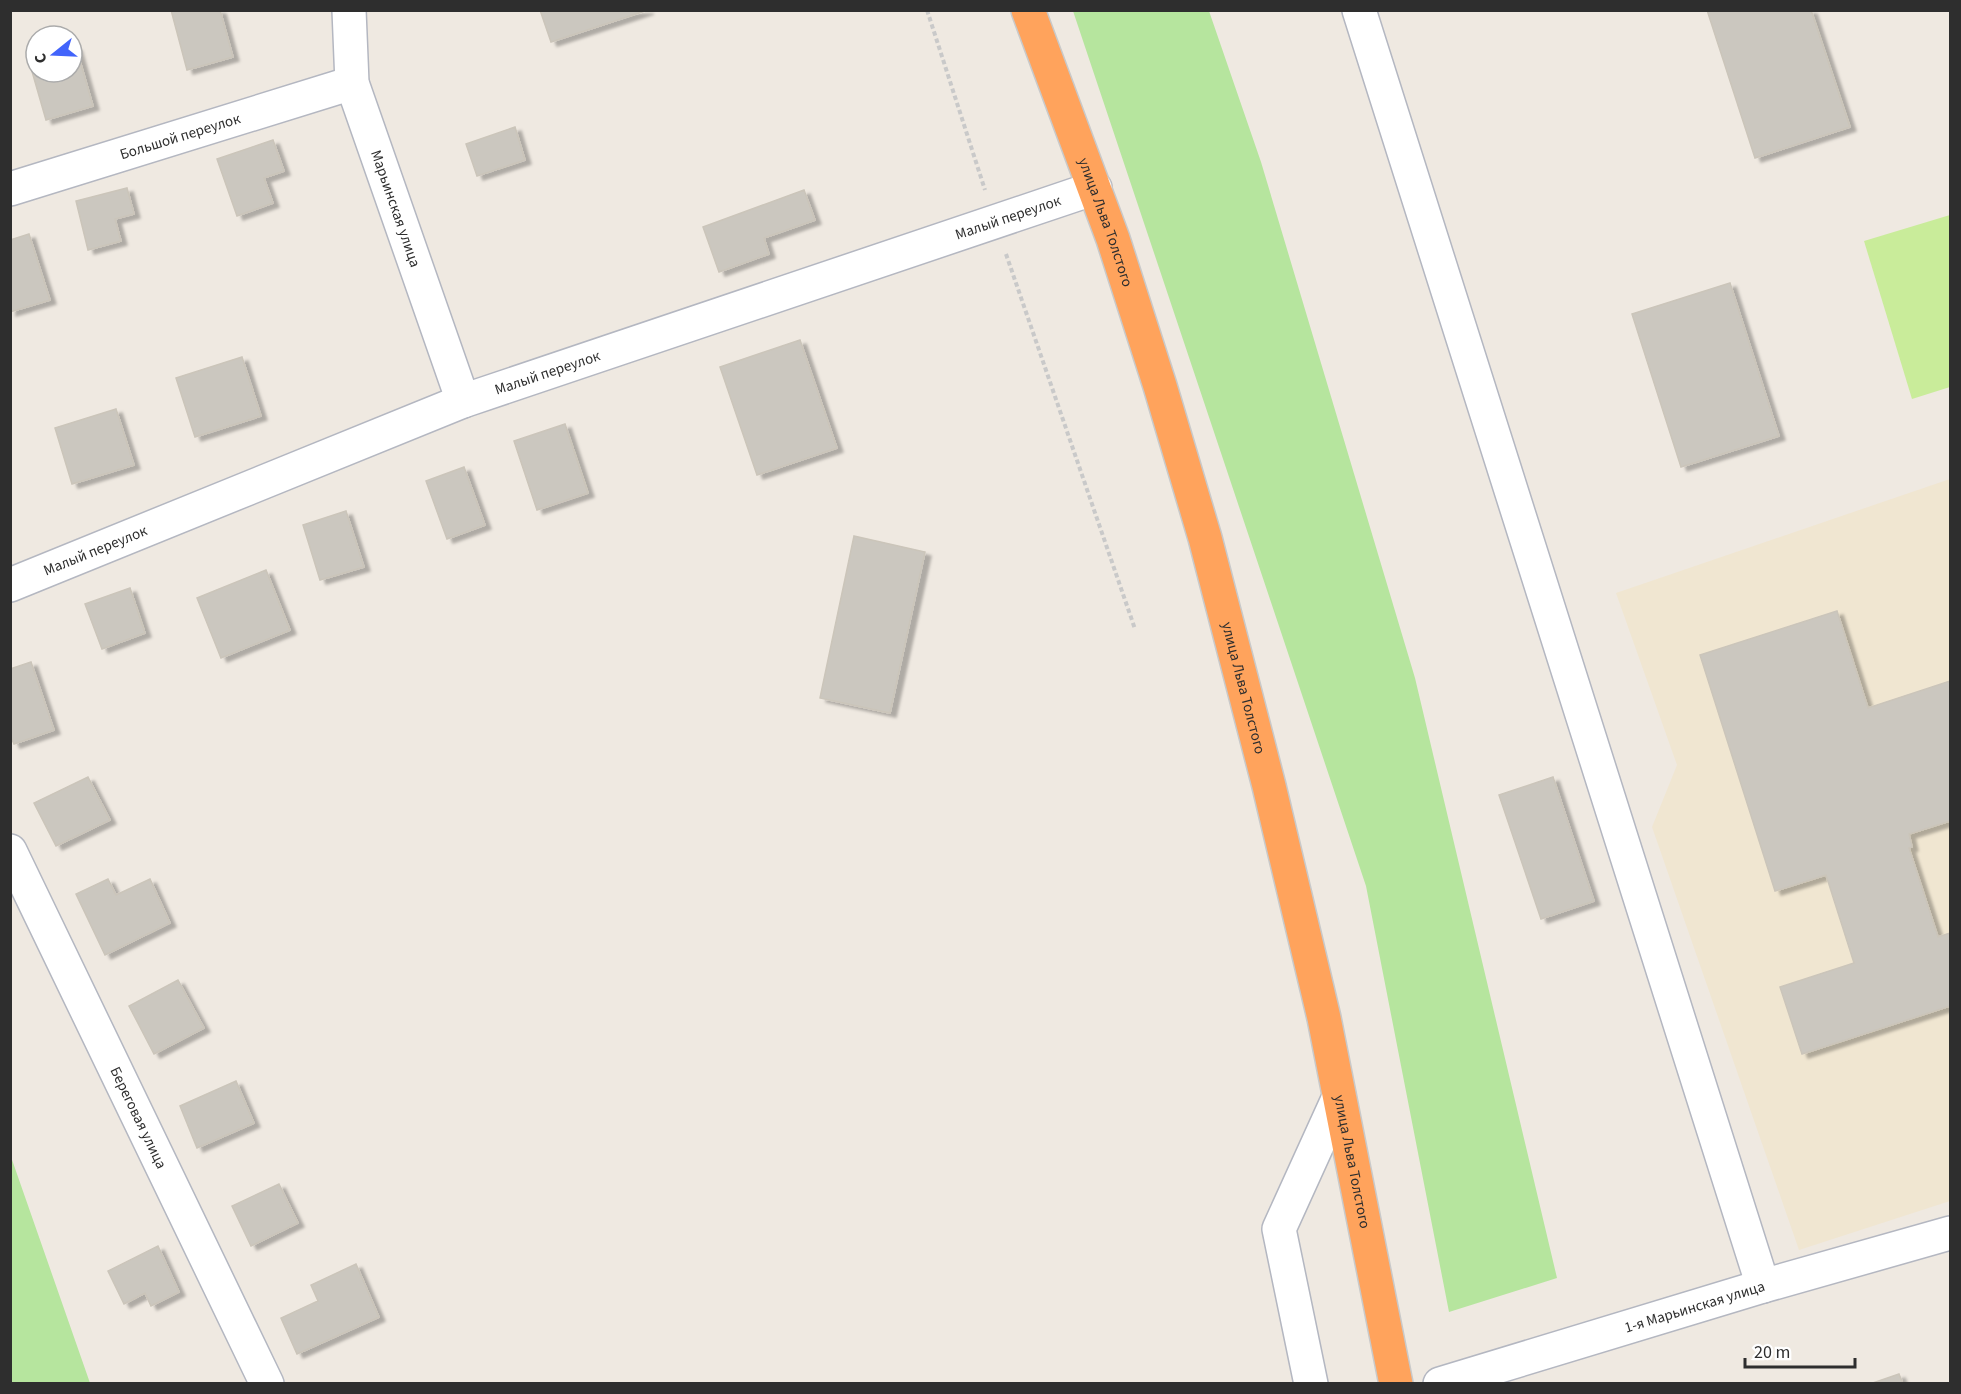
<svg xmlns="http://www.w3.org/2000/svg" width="1961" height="1394" viewBox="0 0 1961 1394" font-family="'Source Sans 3',sans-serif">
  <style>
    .education { fill: #f0e6d1 }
    .green { fill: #b6e59e }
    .pitch { fill: #c9ec9a }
    .building { fill: #cbc7bf; stroke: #cbc5ba; stroke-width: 1.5; filter: url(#shadow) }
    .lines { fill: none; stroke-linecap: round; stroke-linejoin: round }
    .minor-casing { stroke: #b4b7c1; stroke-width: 36 }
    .highway-casing { stroke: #c9c9c9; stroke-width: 36 }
    .path { stroke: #c9c9c9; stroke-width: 4; stroke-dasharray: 4.5 3; stroke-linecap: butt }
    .minor { stroke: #fff; stroke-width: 33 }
    .highway { stroke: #ffa35c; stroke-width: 33 }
    .labels { text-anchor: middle; stroke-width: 6; stroke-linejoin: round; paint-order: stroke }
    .street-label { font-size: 15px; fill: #2e2e2e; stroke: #fff }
  </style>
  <defs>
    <filter id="shadow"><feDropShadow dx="6" dy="4" stdDeviation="1.5" flood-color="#0004"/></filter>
  </defs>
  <rect width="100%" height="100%" fill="#efe9e1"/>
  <path class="education" d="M1950,479V1201L1799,1250L1652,827L1677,765L1616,593Z"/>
  <path class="green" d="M1073,11H1209L1261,162L1415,678L1557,1278L1449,1312L1366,886Z
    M10,1154L90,1383H11Z"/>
  <path class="pitch" d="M1950,215V387L1912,399L1864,241Z"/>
  <path class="building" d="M171,10H220L233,57L187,70Z
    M540,10H648L551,42Z
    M1707,10H1811L1850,127L1755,158Z
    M76,47L93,106L46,120L29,61L36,59V72H72V49Z
    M515,127L525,160L477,176L466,144Z
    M273,140L284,171L264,178L273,203L237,216L217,159Z
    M127,188L134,214L115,219L121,241L88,250L76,201Z
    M804,190L815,220L764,238L769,254L719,272L703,227Z
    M29,234L50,300L10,312V240Z
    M1730,283L1779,436L1681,467L1632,314Z
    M800,340L837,448L757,475L720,367Z
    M242,357L261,416L195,437L176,378Z
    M116,409L134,465L72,484L55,428Z
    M565,424L588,493L537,510L514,441Z
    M464,467L485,525L447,539L426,481Z
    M346,511L364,567L320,580L303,525Z
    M854,536L925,552L890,713L820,698Z
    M266,570L290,630L221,658L197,598Z
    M130,588L145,633L102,649L85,604Z
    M1837,611L1868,708L1950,681V821L1909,834L1912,847L1909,848L1938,937L1950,933V1006L1802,1054L1780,987L1854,963L1826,875L1775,891L1700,655Z
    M31,662L54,730L14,744L10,735V669Z
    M88,777L110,820L56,846L34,803Z
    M1553,777L1594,901L1541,919L1499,795Z
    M108,879L116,895L150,879L170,923L105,955L76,894Z
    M178,980L204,1028L154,1054L129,1006Z
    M236,1081L254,1123L197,1148L180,1106Z
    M279,1184L298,1223L251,1246L232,1206Z
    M158,1246L179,1292L151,1306L145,1293L124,1304L108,1271Z
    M356,1264L379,1317L297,1354L281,1318L318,1301L311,1285Z
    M1899,1374L1903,1384H1870Z"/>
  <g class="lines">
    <defs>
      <g id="minor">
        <path id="s1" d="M349,10L352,83L463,401"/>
        <path d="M1359,10L1763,1286"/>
        <path id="s2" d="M10,189L352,83"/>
        <path id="s3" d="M10,585L463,401L1095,188"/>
        <path id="s4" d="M10,851L267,1384"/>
        <path d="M1311,1384L1279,1229L1339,1097"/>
        <path id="s5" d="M1440,1384L1763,1286L1950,1233"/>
      </g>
      <g id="highway">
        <path id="s6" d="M1028,10L1113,239L1160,386L1205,538L1269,786L1324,1018L1396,1384"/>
      </g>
    </defs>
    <use href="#minor" class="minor-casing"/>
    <use href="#highway" class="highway-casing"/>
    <path class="path" d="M927,10L985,190
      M1006,254L1135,629"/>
    <use href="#minor" class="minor"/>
    <use href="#highway" class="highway"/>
  </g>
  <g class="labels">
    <g class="street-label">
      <text dy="5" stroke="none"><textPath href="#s2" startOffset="178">Большой переулок</textPath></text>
      <text dy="5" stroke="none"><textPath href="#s1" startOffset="206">Марьинская улица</textPath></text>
      <text dy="5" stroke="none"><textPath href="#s3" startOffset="1064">Малый переулок</textPath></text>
      <text dy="5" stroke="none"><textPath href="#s6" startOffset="226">улица Льва Толстого</textPath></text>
      <text dy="5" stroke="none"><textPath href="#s3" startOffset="578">Малый переулок</textPath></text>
      <text dy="5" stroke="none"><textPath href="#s3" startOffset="92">Малый переулок</textPath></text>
      <text dy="5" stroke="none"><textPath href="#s6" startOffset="712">улица Льва Толстого</textPath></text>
      <text dy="5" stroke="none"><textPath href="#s4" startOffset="296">Береговая улица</textPath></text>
      <text dy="5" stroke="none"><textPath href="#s6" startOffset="1198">улица Льва Толстого</textPath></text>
      <text dy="5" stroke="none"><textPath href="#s5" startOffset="266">1-я Марьинская улица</textPath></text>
    </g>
  </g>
  <rect width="1961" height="1394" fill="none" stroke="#2e2e2e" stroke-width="24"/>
  <g transform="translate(54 54) rotate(252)"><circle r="28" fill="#ffffff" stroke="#ababab" stroke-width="1.5"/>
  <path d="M0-4.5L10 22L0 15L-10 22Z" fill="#4264fb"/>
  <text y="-9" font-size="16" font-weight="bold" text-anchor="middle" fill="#2e2e2e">С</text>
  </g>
  <path d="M1745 1358v9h110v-9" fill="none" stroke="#2e2e2e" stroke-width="3"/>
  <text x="1754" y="1358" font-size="18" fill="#2e2e2e" stroke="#ffffff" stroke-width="4.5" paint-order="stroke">20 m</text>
</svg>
